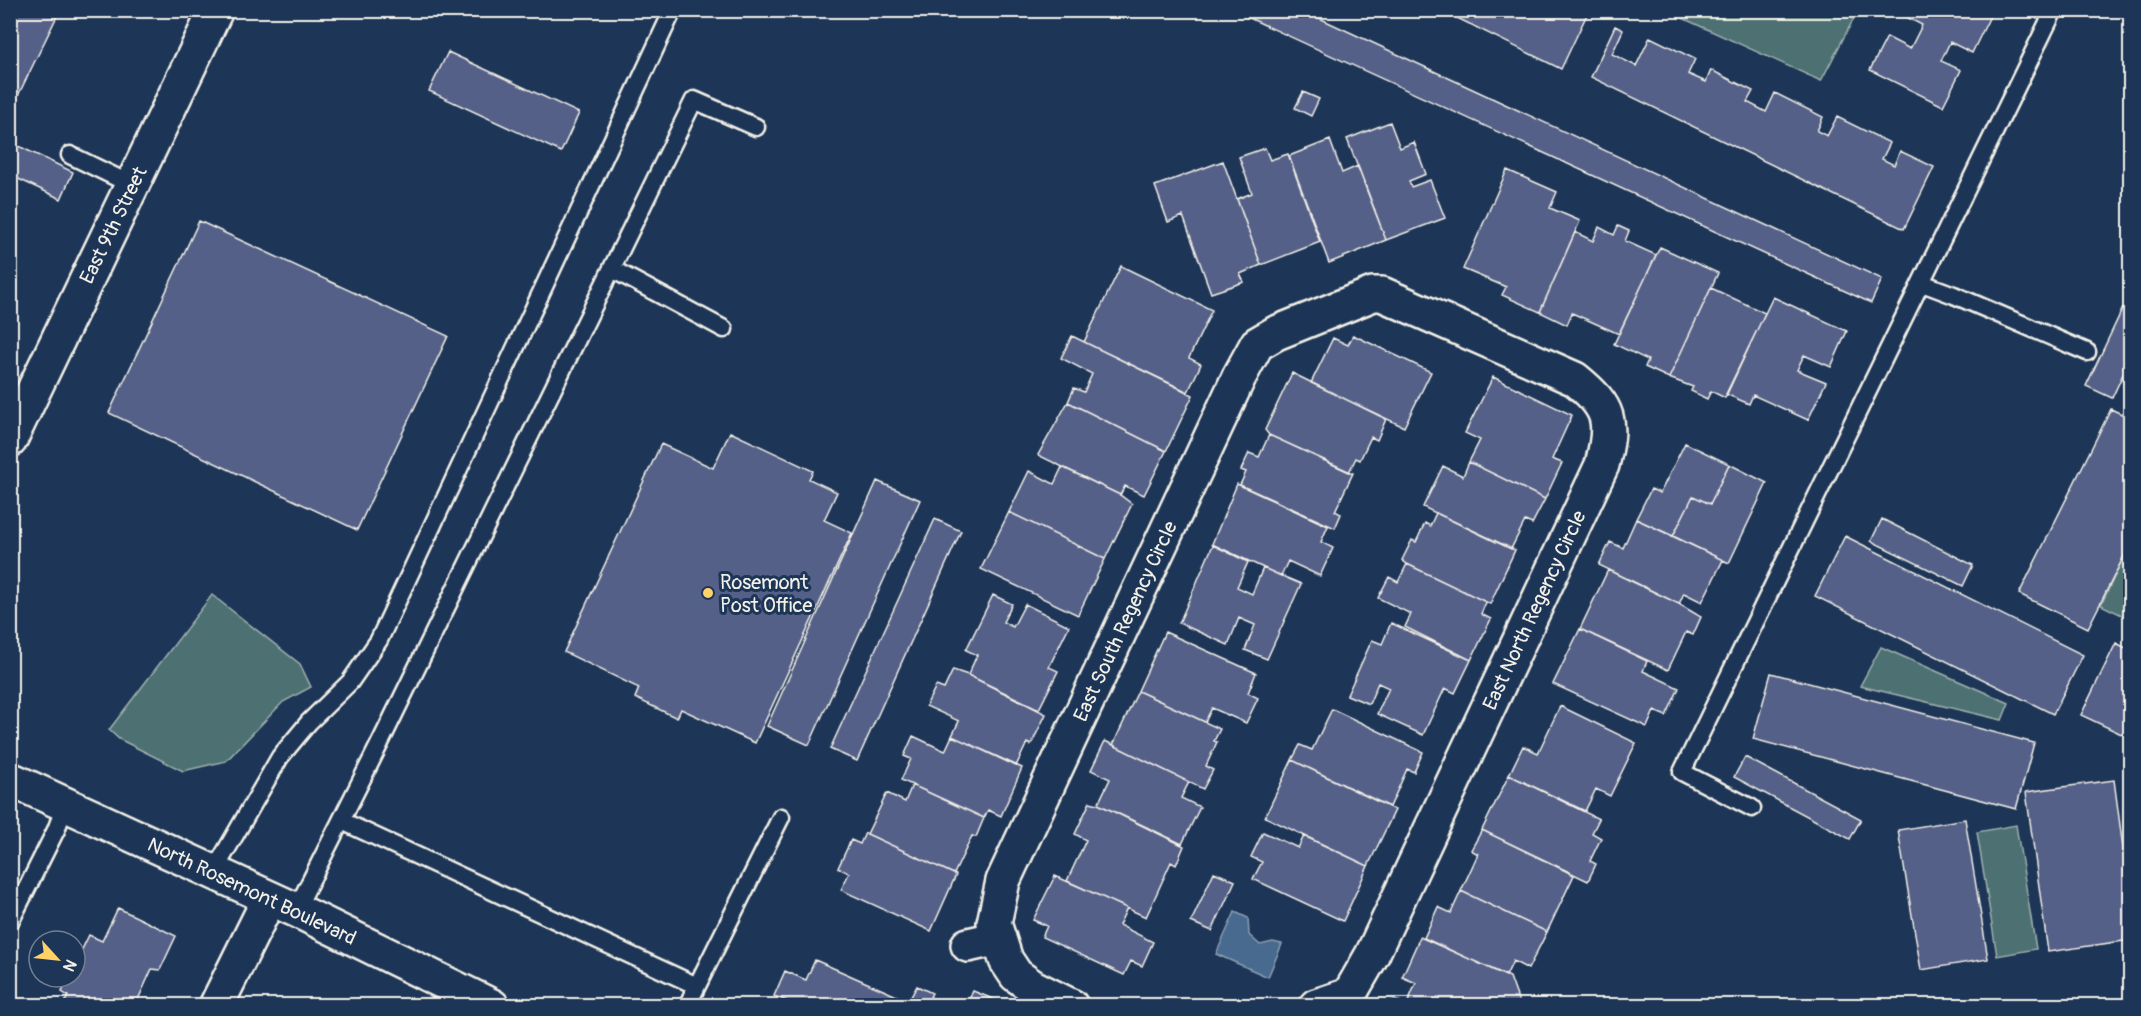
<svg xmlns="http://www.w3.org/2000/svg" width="2141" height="1016" viewBox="0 0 2141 1016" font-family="Pangolin,sans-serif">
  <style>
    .green { fill: #4d7173; stroke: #a0b1ae; stroke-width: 1.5 }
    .water { fill: #476a8e; stroke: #8ca0b2; stroke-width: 1.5 }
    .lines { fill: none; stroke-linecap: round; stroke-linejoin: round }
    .stream { stroke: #8ca0b2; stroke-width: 10 }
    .building { fill: #556189; stroke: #f4f1e8; stroke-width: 1.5 }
    .lane-casing { stroke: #f4f1e8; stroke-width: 21 }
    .street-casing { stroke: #f4f1e8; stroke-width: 38 }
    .secondary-casing { stroke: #f4f1e8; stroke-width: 38 }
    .lane { stroke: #1d3557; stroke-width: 16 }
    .street { stroke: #1d3557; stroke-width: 33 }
    .secondary { stroke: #1d3557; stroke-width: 33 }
    .poi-dot { fill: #ffd166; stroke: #1d3557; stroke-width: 2 }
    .labels { text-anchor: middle; stroke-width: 6; stroke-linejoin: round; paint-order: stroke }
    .street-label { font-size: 20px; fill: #f4f1e8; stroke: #1d3557 }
    .poi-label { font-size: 20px; fill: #f4f1e8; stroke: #1d3557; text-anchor: start }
  </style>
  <rect width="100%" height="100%" fill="#1d3557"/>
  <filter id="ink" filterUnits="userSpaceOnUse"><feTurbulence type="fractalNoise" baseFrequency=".0167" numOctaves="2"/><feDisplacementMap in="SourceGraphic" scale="12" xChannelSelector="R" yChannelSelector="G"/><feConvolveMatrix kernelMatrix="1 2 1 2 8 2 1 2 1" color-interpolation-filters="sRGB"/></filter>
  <g filter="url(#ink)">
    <path class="green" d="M1667,11L1849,10L1856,11L1854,18L1821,81Z
      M2130,544V603L2124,616L2101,605Z
      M212,595L300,664L311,687L283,702L226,761L183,771L119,739L109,730Z
      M1881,647L2009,703L2002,720L1860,686Z
      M2016,825L2036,949L1997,956L1977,832Z"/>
    <path class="water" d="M1235,912L1248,918L1249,935L1260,945L1273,942L1282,944L1268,977L1216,954Z"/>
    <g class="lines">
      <path class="stream" d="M1395,1004L1399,1006"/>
    </g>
    <path class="building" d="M10,10H60L10,112Z
      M1232,10H1302L1882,279L1871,303Z
      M1441,10H1547L1554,14L1555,10H1589L1561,69Z
      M1993,10L1972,53L1950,42L1941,61L1961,70L1943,106L1870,70L1887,37L1910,49L1922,25L1893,10Z
      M1615,26L1623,30L1612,54L1636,66L1650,37L1695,59L1688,74L1706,82L1711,70L1753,91L1747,102L1766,112L1775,93L1823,117L1817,131L1827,136L1837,117L1890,143L1882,159L1894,165L1900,151L1934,167L1904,229L1591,77Z
      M448,52L579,113L561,152L429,91Z
      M1303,92L1319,99L1311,116L1295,108Z
      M1390,122L1400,148L1414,142L1426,174L1409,181L1411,187L1430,180L1445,218L1386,240L1347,139Z
      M1330,140L1342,173L1358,166L1386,240L1329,263L1289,156Z
      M10,142L73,172L61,199L10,175Z
      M1265,148L1270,160L1288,154L1320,242L1261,265L1237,199L1252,193L1239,157Z
      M1223,161L1261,265L1240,274L1244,282L1211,293L1183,216L1168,222L1155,186Z
      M1507,170L1557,192L1550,208L1580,221L1540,312L1502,295L1506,287L1463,269Z
      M199,221L448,336L357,530L109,413Z
      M1618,226L1629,231L1625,241L1656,255L1619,334L1572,313L1567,325L1540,312L1575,232L1593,241L1599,227L1614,235Z
      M1660,247L1718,273L1669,378L1645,367L1648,360L1614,344Z
      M1121,266L1212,310L1189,358L1201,364L1188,392L1084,342Z
      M1711,288L1765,313L1725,398L1711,391L1707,399L1691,391L1693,387L1669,378Z
      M2130,293V359L2112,398L2086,386Z
      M1773,297L1847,331L1831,367L1804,355L1797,370L1826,382L1808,420L1753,395L1749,404L1726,394Z
      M1353,335L1431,372L1404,427L1311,383L1333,338L1348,345Z
      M1072,336L1193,395L1166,451L1068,402L1074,388L1084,392L1092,374L1061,358Z
      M1292,373L1386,419L1377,440L1371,437L1360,460L1356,458L1349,472L1269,435L1265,430Z
      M1493,377L1572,415L1552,459L1562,463L1545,499L1469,462L1480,440L1465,433Z
      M1068,402L1166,451L1144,495L1125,486L1120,495L1038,455Z
      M2111,409L2130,418V544L2088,628L2019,594Z
      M730,432L813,471L809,479L837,492L824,520L852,533L755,743L681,709L677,718L635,698L639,688L564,652L661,444L713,468Z
      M1269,435L1353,473L1335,511L1341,514L1335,528L1240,485L1246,472L1241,470L1249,453L1259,457Z
      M1685,443L1729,464L1710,504L1693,496L1673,536L1636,519L1651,489L1660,493Z
      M1469,462L1545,499L1532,524L1525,521L1511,549L1423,507L1443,466L1463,476Z
      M1729,464L1767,483L1729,563L1673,536L1693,496L1710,504Z
      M1062,467L1120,495L1132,504L1105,559L1009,512L1029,471L1054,484Z
      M877,481L920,500L809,745L767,726Z
      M1237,484L1328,526L1321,542L1333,548L1320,576L1288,561L1281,576L1212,544Z
      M1009,512L1105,559L1078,615L981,569Z
      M1436,513L1515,550L1490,604L1407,564L1402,560L1412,540L1416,542L1425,523L1430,526Z
      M935,519L961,531L857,761L830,749Z
      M1636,519L1723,560L1702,602L1684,593L1679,604L1599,565L1610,542L1623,548Z
      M1882,519L1973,565L1963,586L1871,541Z
      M1845,536L2083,655L2053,714L1815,596Z
      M1213,545L1248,562L1237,587L1252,594L1263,568L1301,584L1267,659L1245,650L1255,625L1239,618L1228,645L1179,623Z
      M1407,564L1486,602L1481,614L1491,619L1471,660L1405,627L1411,614L1378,598L1389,577L1398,582Z
      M1608,570L1679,604L1701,617L1693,635L1686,632L1668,670L1580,629Z
      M993,595L1012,604L1003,622L1013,627L1025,604L1069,626L1049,667L1058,671L1039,709L968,675L977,655L966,650Z
      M1391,623L1471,660L1455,693L1445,688L1423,735L1377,714L1389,688L1378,683L1369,704L1347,695L1372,640L1382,644Z
      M1580,629L1647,661L1643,671L1679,688L1666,716L1654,711L1647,727L1553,684Z
      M1165,632L1256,673L1248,693L1258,698L1246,723L1212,708L1205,722L1138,691Z
      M2116,643L2130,650V738L2081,715Z
      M953,670L968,675L1046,714L1031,745L1027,743L1016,766L952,736L959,721L926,706L936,686L944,689Z
      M1771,673L2034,743L2016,809L1753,739Z
      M1138,691L1220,729L1214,741L1217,742L1206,766L1213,770L1203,789L1113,745Z
      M1560,706L1636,743L1610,796L1596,789L1585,811L1509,775L1523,746L1538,753Z
      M1332,709L1423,752L1414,772L1407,769L1390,807L1292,760L1300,745L1312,750Z
      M913,736L945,751L952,736L1022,768L1001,816L988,810L984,818L901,780L911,759L904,756Z
      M1105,741L1189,782L1181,798L1200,807L1182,844L1098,804L1110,779L1091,770Z
      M1745,757L1861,819L1850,839L1734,777Z
      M1292,760L1395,810L1368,866L1265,817Z
      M1509,775L1599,819L1592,833L1601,838L1590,861L1596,864L1588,881L1482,830Z
      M2114,780L2130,901V940L2048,952L2026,792Z
      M912,785L984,818L976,837L972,836L954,874L867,834L887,793L905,802Z
      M1090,802L1098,804L1184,846L1176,865L1171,862L1146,917L1067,881L1086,840L1075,834Z
      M1965,819L1988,959L1921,970L1898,830Z
      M1482,830L1574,875L1547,932L1461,891L1478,854L1471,850Z
      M1263,832L1298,848L1304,836L1368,866L1343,921L1253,879L1262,862L1251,857Z
      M865,833L956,875L931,931L841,890L849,873L838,868L851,840L860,844Z
      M1214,872L1235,881L1212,931L1191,922Z
      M1055,876L1127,908L1119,925L1153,942L1142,966L1131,961L1124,975L1042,937L1047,926L1033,920Z
      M1461,891L1547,932L1528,969L1513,961L1506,976L1424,938L1438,907L1451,913Z
      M118,908L176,936L160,970L152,969L135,1006L128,1004L127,1006H63L68,996L62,992L69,977H75V964L89,935L102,941Z
      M1420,937L1510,977L1519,1002L1518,1006H1416L1408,1002L1416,983L1402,977Z
      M815,960L908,1001L906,1006H791L792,1003L774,996L785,971L806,980Z
      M917,986L932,993L930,997L949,1006H906Z
      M973,991L1008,1005V1006H966Z"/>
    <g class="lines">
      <defs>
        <path id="lane" d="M70,155L132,185
          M612,269L724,329
          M1922,283L1954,295L2087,352
          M1752,808L1682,772L2054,10
          M342,821L697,986
          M213,873L280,757L309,722L350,682L379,640L673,10
          M296,910L381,741L694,100L756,127
          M10,922L56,830L66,803
          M687,1006L781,817"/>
        <path id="street" d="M10,440L216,10
          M968,945L999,938
          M216,1006L269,899
          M1071,1006L1033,987L1016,975L1006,960L994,923L1003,881L1239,377L1257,344L1276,333L1373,294H1382L1575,379C1611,408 1613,422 1602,465L1372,955L1349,995L1316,1006"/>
        <path id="secondary" d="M10,779L296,910L492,1006"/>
      </defs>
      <use href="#lane" class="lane-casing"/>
      <use href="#street" class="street-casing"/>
      <use href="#secondary" class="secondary-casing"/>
      <use href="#lane" class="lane"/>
      <use href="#street" class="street"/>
      <use href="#secondary" class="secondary"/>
    </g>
  </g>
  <circle class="poi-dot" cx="708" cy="593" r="6"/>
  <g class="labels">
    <g class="street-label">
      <text transform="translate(113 225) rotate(-64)" y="7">East 9th Street</text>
      <text transform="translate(1534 610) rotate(-65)" y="7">East North Regency Circle</text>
      <text transform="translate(1125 621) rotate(-65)" y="7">East South Regency Circle</text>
      <text transform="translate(252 891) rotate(25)" y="7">North Rosemont Boulevard</text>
    </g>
    <g class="poi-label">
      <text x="720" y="589">Rosemont<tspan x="720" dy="23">Post Office</tspan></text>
    </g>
  </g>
  <rect width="2141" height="1016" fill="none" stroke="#1d3557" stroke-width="36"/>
  <rect x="18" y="18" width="2105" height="980" fill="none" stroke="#f4f1e8" stroke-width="2" filter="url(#ink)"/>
  <g transform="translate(57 959) rotate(117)"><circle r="28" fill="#1d3557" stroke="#738091" stroke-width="1.5"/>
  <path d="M0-4.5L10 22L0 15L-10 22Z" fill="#ffd166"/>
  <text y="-9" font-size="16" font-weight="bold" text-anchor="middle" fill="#f4f1e8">N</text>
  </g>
</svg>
